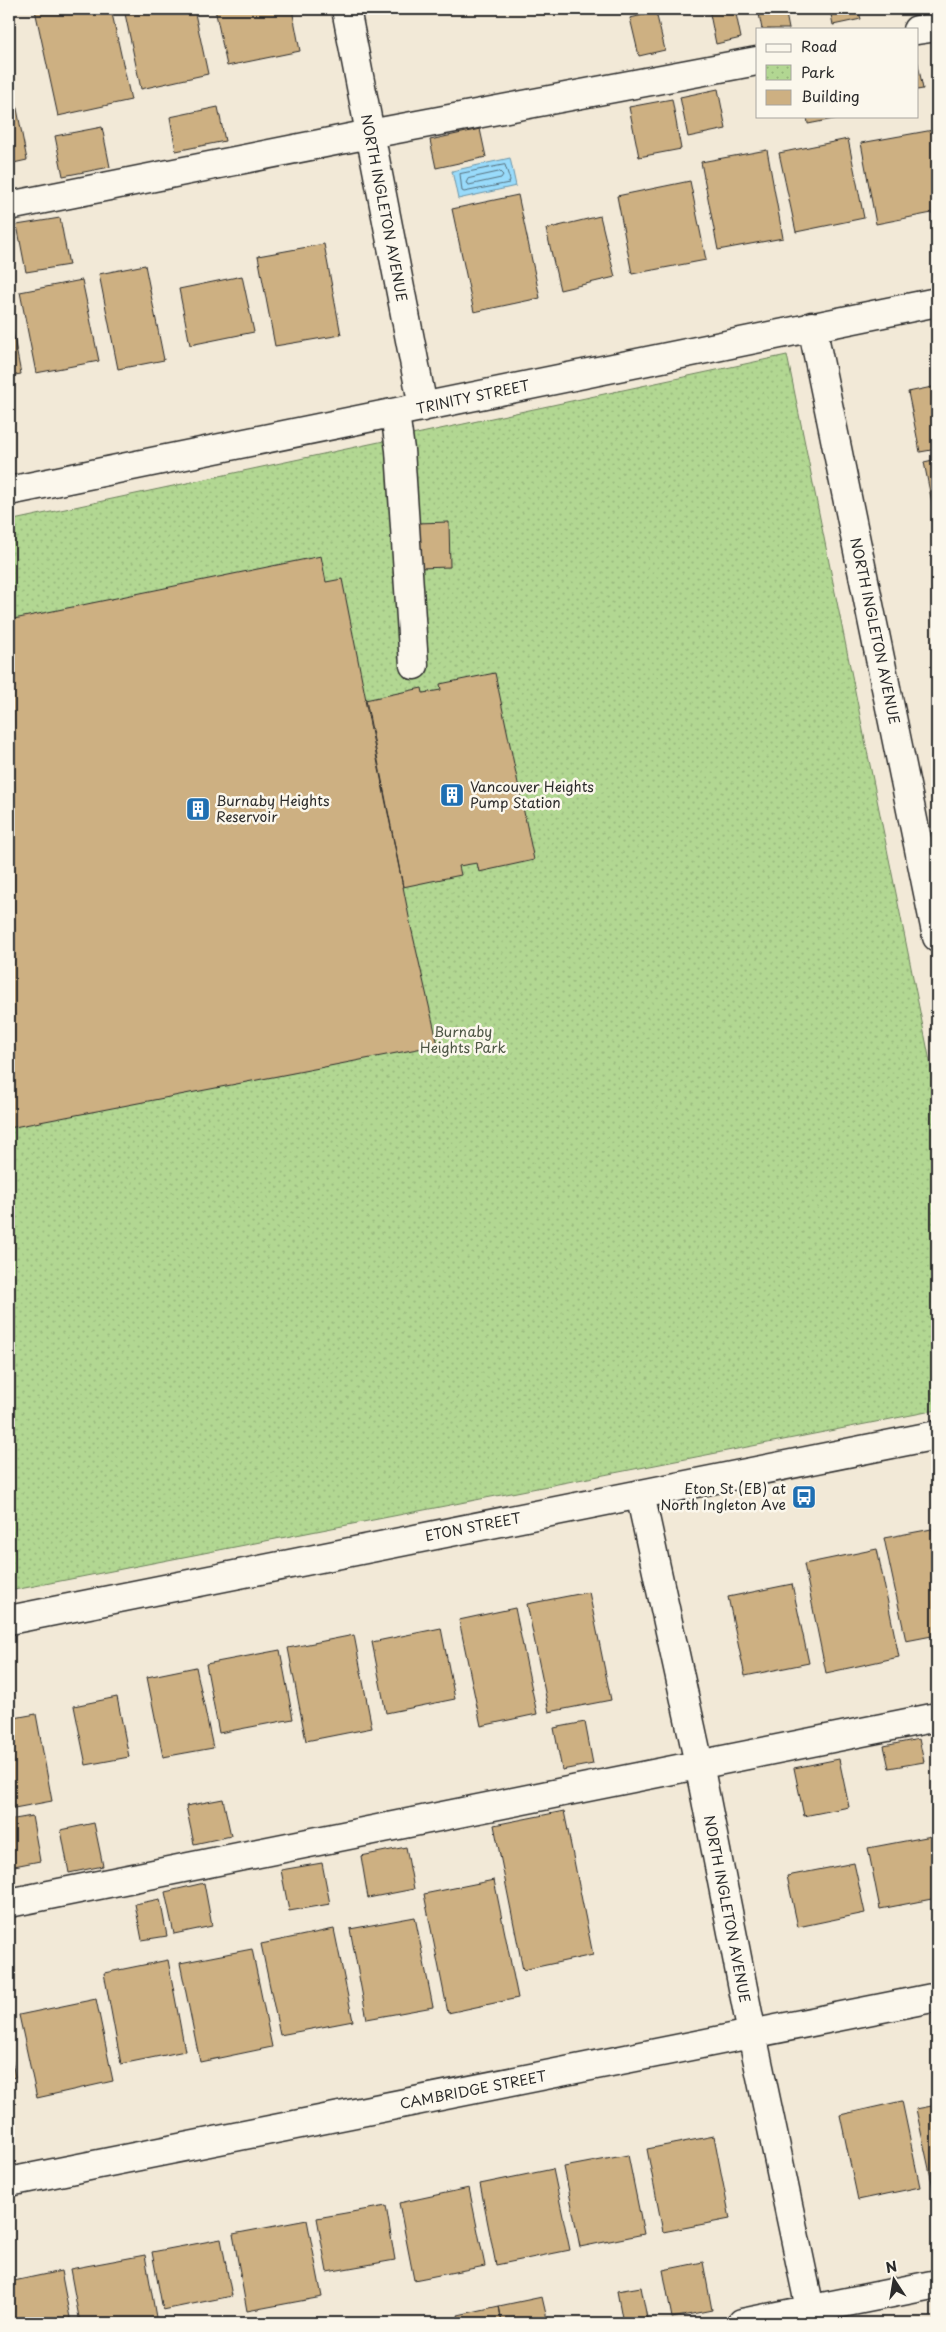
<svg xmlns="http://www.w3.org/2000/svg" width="946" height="2332" viewBox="0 0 946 2332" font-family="'Playpen Sans',sans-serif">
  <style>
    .park { fill: url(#park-dots); stroke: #6e815e }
    .water { fill: #99dbfb; stroke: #6d95a8 }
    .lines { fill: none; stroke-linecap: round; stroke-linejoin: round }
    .shore { stroke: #57717e; stroke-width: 1 }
    .building { fill: #cdb082; stroke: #2b2b2b }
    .minor-casing { stroke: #2b2b2b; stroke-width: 31 }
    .minor { stroke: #fbf7ec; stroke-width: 28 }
    .labels { text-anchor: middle; stroke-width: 5; stroke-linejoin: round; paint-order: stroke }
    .street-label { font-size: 14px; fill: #2b2b2b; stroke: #fbf7ec }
    .poi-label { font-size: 14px; fill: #2b2b2b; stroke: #fbf7ec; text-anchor: start }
    .park-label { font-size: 14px; fill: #4d5645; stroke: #fbf7ec }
  </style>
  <defs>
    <pattern id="park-dots" width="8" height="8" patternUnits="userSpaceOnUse" patternTransform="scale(1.25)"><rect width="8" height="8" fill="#b2d792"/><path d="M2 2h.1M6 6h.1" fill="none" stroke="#99b97e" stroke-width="1.8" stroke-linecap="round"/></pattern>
  </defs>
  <rect width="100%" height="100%" fill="#f2e9d7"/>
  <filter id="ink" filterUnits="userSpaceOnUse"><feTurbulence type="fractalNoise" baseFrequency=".02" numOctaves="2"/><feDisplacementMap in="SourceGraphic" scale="10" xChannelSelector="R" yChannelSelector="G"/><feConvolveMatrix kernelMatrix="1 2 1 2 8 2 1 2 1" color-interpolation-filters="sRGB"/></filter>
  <g filter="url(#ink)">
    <path class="park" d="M787,355L937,1096V1410L9,1591V521Z"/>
    <path class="water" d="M510,158L516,186L458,199L452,171Z"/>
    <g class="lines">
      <path class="shore" d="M505,165L510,180L509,183L464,192L462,191L460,174Z
        M500,172L503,175L501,178L469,185L466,183L468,179Z"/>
    </g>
    <path class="building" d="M39,9H111L131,100L58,116L35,10Z
      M124,9H194L208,74L141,89Z
      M215,9H292L300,51L227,66Z
      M709,9H735L741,38L716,44Z
      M758,9H785L789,29H762Z
      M830,9H858L861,19L833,25Z
      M656,12L665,50L639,56L630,18Z
      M917,59L923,89L917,90Z
      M12,83L27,160L9,164V84Z
      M718,89L726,129L688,137L680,97Z
      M672,99L681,149L639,157L629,107Z
      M218,107L225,141L176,151L170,117Z
      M807,116H849L808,124Z
      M102,127L110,167L63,176L55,136Z
      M480,129L486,157L436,168L430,140Z
      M933,130L937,154V212L876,224L861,143Z
      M848,139L864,218L796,232L779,153Z
      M767,150L783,238L718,250L701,162Z
      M690,181L706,260L632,274L617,196Z
      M518,195L540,298L474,312L452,209Z
      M600,216L615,277L560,290L546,229Z
      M60,218L69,265L26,272L17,225Z
      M324,244L341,335L275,346L258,256Z
      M145,265L164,360L118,369L99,274Z
      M242,276L254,332L190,345L179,289Z
      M82,280L99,361L36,373L20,292Z
      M9,311L21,374L9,376Z
      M937,386V449L920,452L908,392Z
      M937,459V528L924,462Z
      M449,522L450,567L418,568L417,523Z
      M321,556L326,582L342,579L411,927L438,1045L9,1128V620Z
      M495,673L534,860L479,872L477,863L459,866L461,875L403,887L365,700L422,688L423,693L441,690L440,684Z
      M937,1528V1635L906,1641L884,1538Z
      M877,1549L899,1657L826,1673L804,1564Z
      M792,1584L809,1663L745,1676L728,1597Z
      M589,1592L611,1700L549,1712L527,1604Z
      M515,1608L537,1714L481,1726L459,1620Z
      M441,1628L455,1699L386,1713L372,1642Z
      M354,1635L372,1728L306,1741L288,1648Z
      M280,1650L293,1719L219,1733L206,1664Z
      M196,1667L213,1748L163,1757L147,1677Z
      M117,1697L129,1757L86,1765L74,1706Z
      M36,1714L52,1801L9,1809V1719Z
      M585,1722L593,1764L562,1770L554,1728Z
      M919,1739L924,1762L889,1768L884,1746Z
      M839,1759L849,1807L804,1816L794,1768Z
      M223,1799L231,1836L194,1844L186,1806Z
      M564,1811L593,1955L523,1970L494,1825Z
      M32,1816L40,1861L9,1867V1820Z
      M94,1823L103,1866L69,1873L61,1830Z
      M937,1835V1898L880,1909L868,1848Z
      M406,1847L414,1889L368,1898L361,1856Z
      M322,1863L330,1904L289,1911L281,1870Z
      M854,1863L865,1913L798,1927L787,1876Z
      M494,1880L518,1998L448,2013L424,1894Z
      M204,1883L212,1926L174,1934L165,1892Z
      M160,1899L167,1936L142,1940L135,1904Z
      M415,1917L433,2007L367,2019L350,1929Z
      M334,1929L353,2021L280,2035L261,1944Z
      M252,1949L272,2047L200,2062L180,1963Z
      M168,1960L185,2051L121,2064L104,1973Z
      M96,1999L113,2081L37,2098L19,2015Z
      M9,2047L15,2077L9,2079Z
      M902,2101L920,2187L858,2200L840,2115Z
      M937,2105V2200L936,2201L916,2109Z
      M714,2136L730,2219L663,2232L647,2149Z
      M628,2155L644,2234L580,2247L564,2167Z
      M553,2169L570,2250L496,2265L480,2184Z
      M469,2188L485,2266L414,2280L399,2203Z
      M386,2206L395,2260L327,2272L317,2218Z
      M307,2220L322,2297L247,2311L233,2234Z
      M221,2239L232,2296L163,2310L152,2252Z
      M145,2255L157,2323H80L70,2269Z
      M703,2262L712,2310L672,2318L663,2270Z
      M61,2271L71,2323H9V2282Z
      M641,2287L648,2323H623L617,2291Z
      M542,2297L548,2323H502L499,2306Z
      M499,2306L502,2323H460L458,2315Z"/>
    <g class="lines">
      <defs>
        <path id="minor" d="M346,9L423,407
          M917,30L937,27
          M9,206L370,134L757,61
          M812,326L937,937
          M395,413L400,450L414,665
          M9,491L937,302
          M640,1494L699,1764L752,2034L813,2323
          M9,1620L937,1435
          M9,1903L937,1717
          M9,2182L937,1997
          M742,2323L937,2284"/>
      </defs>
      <use href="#minor" class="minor-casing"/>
      <use href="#minor" class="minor"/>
    </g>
  </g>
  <defs>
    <symbol id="building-square" viewBox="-11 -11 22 22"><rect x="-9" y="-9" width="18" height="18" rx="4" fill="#1f6fb2" stroke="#fbf7ec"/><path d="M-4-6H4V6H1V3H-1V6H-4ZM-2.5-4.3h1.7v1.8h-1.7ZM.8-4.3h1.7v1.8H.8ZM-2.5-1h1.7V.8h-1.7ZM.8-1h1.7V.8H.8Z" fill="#fff"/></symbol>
    <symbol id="bus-square" viewBox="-11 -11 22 22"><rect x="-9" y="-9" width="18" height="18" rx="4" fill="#1f6fb2" stroke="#fbf7ec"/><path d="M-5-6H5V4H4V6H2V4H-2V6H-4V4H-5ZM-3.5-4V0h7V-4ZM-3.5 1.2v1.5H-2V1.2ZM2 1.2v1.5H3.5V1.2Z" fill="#fff"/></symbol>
  </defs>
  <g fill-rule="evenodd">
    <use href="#building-square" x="438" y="781" width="28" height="28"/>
    <use href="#building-square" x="184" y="795" width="28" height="28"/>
    <use href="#bus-square" x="790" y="1483" width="28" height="28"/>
  </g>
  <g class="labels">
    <g class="street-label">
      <text transform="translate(384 208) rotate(79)" y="5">NORTH INGLETON AVENUE</text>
      <text transform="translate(473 397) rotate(-12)" y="5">TRINITY STREET</text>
      <text transform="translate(875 631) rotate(78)" y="5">NORTH INGLETON AVENUE</text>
      <text transform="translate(473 1527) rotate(-11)" y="5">ETON STREET</text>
      <text transform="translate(727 1909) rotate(79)" y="5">NORTH INGLETON AVENUE</text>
      <text transform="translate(473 2090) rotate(-11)" y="5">CAMBRIDGE STREET</text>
    </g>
    <g class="poi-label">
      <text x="470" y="792">Vancouver Heights<tspan x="470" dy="16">Pump Station</tspan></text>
      <text x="216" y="806">Burnaby Heights<tspan x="216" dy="16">Reservoir</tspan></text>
      <text x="786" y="1494" text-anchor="end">Eton St (EB) at<tspan x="786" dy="16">North Ingleton Ave</tspan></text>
    </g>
    <g class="park-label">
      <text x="463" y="1037">Burnaby<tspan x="463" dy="16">Heights Park</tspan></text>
    </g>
  </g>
  <rect width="946" height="2332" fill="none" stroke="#fbf7ec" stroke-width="30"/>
  <rect x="15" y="15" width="916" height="2302" fill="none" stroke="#2b2b2b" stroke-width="2" filter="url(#ink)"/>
  <rect x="756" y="28" width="162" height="90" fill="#fbf7ec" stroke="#a8a59f"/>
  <rect x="766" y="44" width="25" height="8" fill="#fbf7ec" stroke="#a8a59f"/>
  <text x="801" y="52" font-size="15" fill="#2b2b2b">Road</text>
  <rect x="766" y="65" width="25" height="15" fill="url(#park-dots)" stroke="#a8a59f"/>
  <text x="801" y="78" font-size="15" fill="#2b2b2b">Park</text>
  <rect x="766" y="90" width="25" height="15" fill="#cdb082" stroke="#a8a59f"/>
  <text x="801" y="102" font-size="15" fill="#2b2b2b">Building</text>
  <g transform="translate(894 2280) rotate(348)" stroke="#fbf7ec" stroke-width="4" paint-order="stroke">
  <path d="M0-4L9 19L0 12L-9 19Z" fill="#2b2b2b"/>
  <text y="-8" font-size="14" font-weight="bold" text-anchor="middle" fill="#2b2b2b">N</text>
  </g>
</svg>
